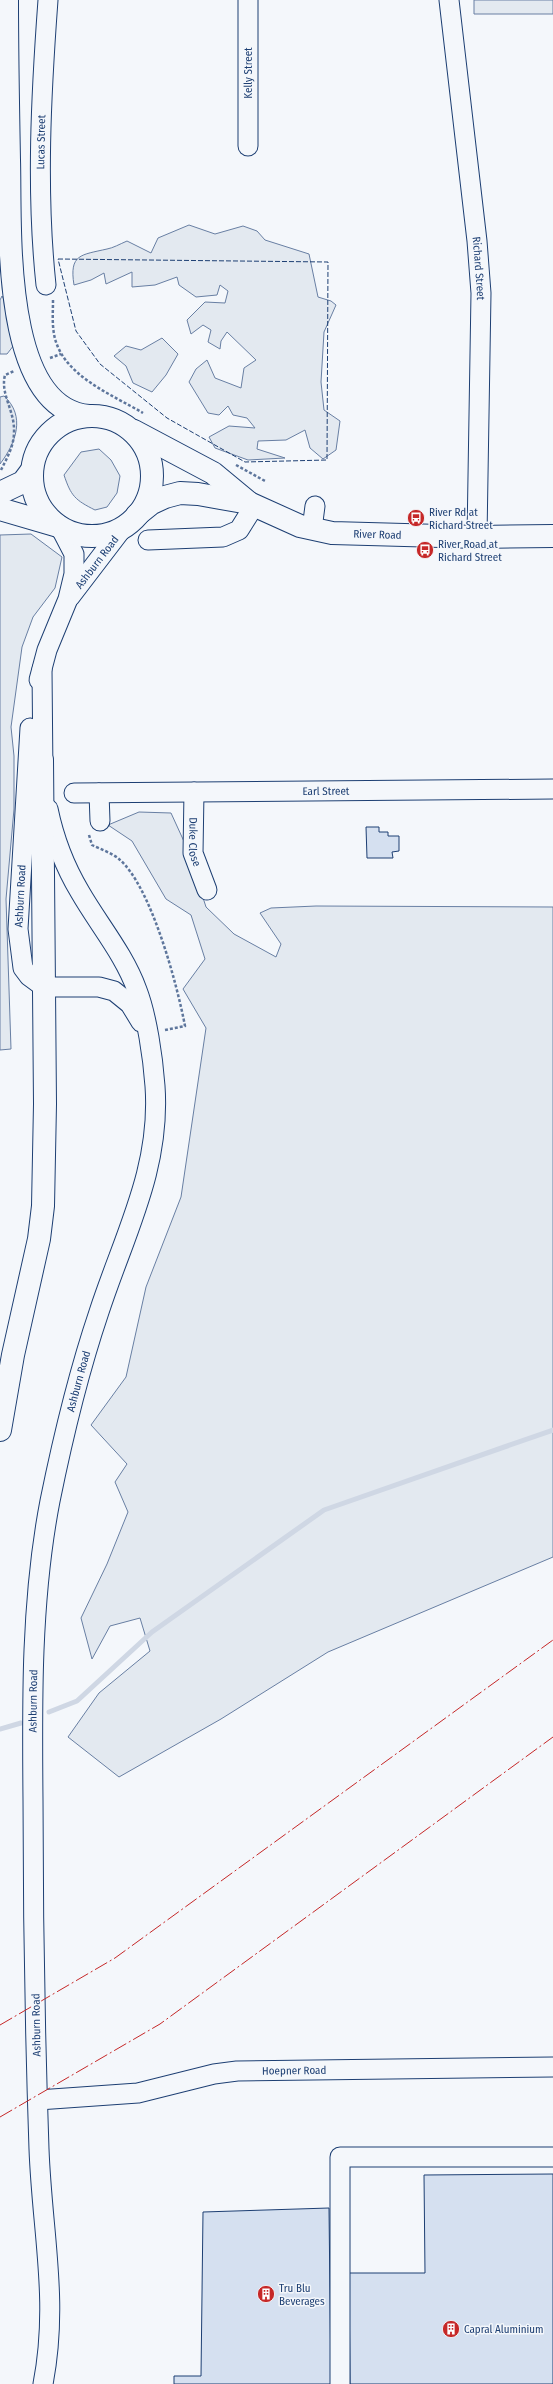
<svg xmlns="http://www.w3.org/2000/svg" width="553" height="2384" viewBox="0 0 553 2384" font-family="'Fira Sans Condensed',sans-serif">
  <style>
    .green { fill: #e3e9f0; stroke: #687fa3 }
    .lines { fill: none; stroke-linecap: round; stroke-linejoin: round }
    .stream { stroke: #cfd7e4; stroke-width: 5 }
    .building { fill: #d5e0f0; stroke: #1d3f73 }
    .minor-casing { stroke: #1d3f73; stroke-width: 21 }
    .major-casing { stroke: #1d3f73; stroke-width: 24 }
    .highway-casing { stroke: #1d3f73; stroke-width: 24 }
    .path { stroke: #5e769c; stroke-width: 2.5; stroke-dasharray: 3 2; stroke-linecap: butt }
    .minor { stroke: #f4f7fb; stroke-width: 19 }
    .major { stroke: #f4f7fb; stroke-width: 22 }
    .highway { stroke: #f4f7fb; stroke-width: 22 }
    .fence { stroke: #1d3f73; stroke-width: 1; stroke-dasharray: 5 2; stroke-linecap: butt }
    .power { stroke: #c62828; stroke-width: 1; stroke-dasharray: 14 3 2 3; stroke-linecap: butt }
    .labels { text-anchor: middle; stroke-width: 3; stroke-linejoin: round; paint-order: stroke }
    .street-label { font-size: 11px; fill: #1d3f73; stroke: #f4f7fb }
    .poi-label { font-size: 11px; fill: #1d3f73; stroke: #f4f7fb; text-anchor: start }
  </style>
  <rect width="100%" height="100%" fill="#f4f7fb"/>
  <path class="green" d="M474,0H553V14H474Z
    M189,225L215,234L243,226L257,231L265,240L309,254L318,297L331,301L336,305L324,332L321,382L324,410L340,421L336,450L323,459L310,448L305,430L286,440L258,441L257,449L285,458L248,460L215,448L209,437L229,426L255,428L247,418L233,415L228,406L219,415L208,413L189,382L196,369L207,360L215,378L241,388L244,368L256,360L227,332L221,341L220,349L208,342L211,330L203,325L191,334L187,320L205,302L225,303L228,291L220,285L217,295L196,297L179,285L177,277L155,285L132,287V272L106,284L104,273L91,280L74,285C69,254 81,255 107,249C113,248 120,244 127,241L151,253L158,238Z
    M2,296L9,309L14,345L7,354H0V300Z
    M162,338L178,354L166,375L152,392L133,383L126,366L114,356L126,346L141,350Z
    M4,396C26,416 16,443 0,464V397Z
    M99,449L111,460L120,476L117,493L107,507L95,510C75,500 71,496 64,475L81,452Z
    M31,534L62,557L55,588L33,617L22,647L11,727L14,756V809L6,899L11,1049L0,1050V535Z
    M139,812L171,813L187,848L206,907L234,934L276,957L281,944L260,913L271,908L316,906L553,907V1557L328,1652L221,1719L119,1777L68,1737L99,1693L150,1651L140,1618L110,1626L92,1659L81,1618L107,1564L128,1512L115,1482L127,1464L91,1425L126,1377L146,1287L181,1197L206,1028L183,989L205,959L191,915L166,899L132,841L108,825Z"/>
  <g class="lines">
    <path class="stream" d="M49,1712L77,1701L152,1632L324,1510L553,1430
      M0,1729L21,1723"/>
  </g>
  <path class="building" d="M366,827H379V832H388V836H399V851L392,852L393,858H367Z
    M553,2174V2384H350L349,2273H425L424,2175Z
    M329,2208L331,2384H174V2376H201L203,2212Z"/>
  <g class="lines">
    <defs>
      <g id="minor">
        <path id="s1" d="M449,0L477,241L481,293L477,537"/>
        <path d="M248,146V0"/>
        <path id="s2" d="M46,285C36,191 41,95 48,0"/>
        <path d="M312,529L315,506"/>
        <path d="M148,540L223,537L239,530L254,506"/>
        <path id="s3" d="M70,597L125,525"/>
        <path d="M42,669L43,775"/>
        <path d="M39,680L47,650L68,599L74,574V554L60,527"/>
        <path d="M30,728L18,929L23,968L29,976L44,987H99L114,991L130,1004L141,1022"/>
        <path id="s4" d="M194,792L193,853L207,890"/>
        <path id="s5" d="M74,793L553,789"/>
        <path d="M99,793L100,821"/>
        <path id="s6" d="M38,2100L138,2093L214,2074L237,2071L553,2067"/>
        <path id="s7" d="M43,2384C59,2301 42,2232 39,2149C35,2033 33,1917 33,1800C32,1701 31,1599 50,1501C63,1437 78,1374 99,1312C124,1235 161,1169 155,1086C153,1058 147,1016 137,990C124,954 99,925 80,892C65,867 54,838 48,809"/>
        <path d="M340,2384V2157H553"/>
      </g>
      <g id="major">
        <circle cx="92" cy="476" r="60"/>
        <path d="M134,431L213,473L248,502"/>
        <path d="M0,493L23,482L32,470"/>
        <path d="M0,509L58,526"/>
        <path id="s8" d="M137,515L152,503L165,497L180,493L198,494L249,503L300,526L332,533L477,537L553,536"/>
      </g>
      <path id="highway" d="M7,0C7,53 8,107 9,160C11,223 0,409 89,416
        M0,1430L13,1355L39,1239L43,1206L45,1104L42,760"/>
    </defs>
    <use href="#minor" class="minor-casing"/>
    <use href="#major" class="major-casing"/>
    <use href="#highway" class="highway-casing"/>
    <path class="path" d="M53,300C53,311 52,323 54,334C61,375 111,394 143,413
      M50,358L61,354
      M236,465L265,481
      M1,470C7,458 14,446 14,432C15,411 0,394 5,375L14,371
      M89,835L92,845C100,849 112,853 119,859C151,886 177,984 185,1026L165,1030"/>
    <use href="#minor" class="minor"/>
    <use href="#major" class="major"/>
    <use href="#highway" class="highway"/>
    <path class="fence" d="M58,259L328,262L327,460L245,462L167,418L100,364L76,331Z"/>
    <path class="power" d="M0,2025L115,1958L553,1640
      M0,2117L160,2024L553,1737"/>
  </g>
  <defs>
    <symbol id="bus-disc" viewBox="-11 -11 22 22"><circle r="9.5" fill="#c62828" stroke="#f4f7fb"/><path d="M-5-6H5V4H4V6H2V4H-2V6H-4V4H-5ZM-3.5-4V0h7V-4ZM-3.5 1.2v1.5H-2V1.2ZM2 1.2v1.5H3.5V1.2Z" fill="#fff"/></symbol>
    <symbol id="building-disc" viewBox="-11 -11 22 22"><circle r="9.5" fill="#c62828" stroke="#f4f7fb"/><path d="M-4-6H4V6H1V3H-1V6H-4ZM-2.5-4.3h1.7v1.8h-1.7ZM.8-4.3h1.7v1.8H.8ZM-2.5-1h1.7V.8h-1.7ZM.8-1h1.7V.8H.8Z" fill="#fff"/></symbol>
  </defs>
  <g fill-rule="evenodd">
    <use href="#bus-disc" x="406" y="508" width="20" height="20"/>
    <use href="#bus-disc" x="415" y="540" width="20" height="20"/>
    <use href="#building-disc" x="256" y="2284" width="20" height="20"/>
    <use href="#building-disc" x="441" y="2319" width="20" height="20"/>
  </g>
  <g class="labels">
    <g class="street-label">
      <text transform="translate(248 73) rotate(-90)" y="4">Kelly Street</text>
      <text dy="4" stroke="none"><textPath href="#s2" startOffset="143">Lucas Street</textPath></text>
      <text dy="4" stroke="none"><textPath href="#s1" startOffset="270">Richard Street</textPath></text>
      <text dy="4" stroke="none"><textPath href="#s8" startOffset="253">River Road</textPath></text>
      <text dy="4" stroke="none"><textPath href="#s3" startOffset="44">Ashburn Road</textPath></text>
      <text dy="4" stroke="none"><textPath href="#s5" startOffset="252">Earl Street</textPath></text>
      <text dy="4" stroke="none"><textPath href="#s4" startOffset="50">Duke Close</textPath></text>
      <text transform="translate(20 896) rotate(-87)" y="4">Ashburn Road</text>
      <text dy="4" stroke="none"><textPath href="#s7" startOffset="1008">Ashburn Road</textPath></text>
      <text dy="4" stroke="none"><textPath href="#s7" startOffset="684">Ashburn Road</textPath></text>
      <text transform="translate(36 2025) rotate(-91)" y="4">Ashburn Road</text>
      <text dy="4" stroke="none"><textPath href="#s6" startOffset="259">Hoepner Road</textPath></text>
    </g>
    <g class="poi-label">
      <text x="429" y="516">River Rd at<tspan x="429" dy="13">Richard Street</tspan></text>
      <text x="438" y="548">River Road at<tspan x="438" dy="13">Richard Street</tspan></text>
      <text x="279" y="2292">Tru Blu<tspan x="279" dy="13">Beverages</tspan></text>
      <text x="464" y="2333">Capral Aluminium</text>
    </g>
  </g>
</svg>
